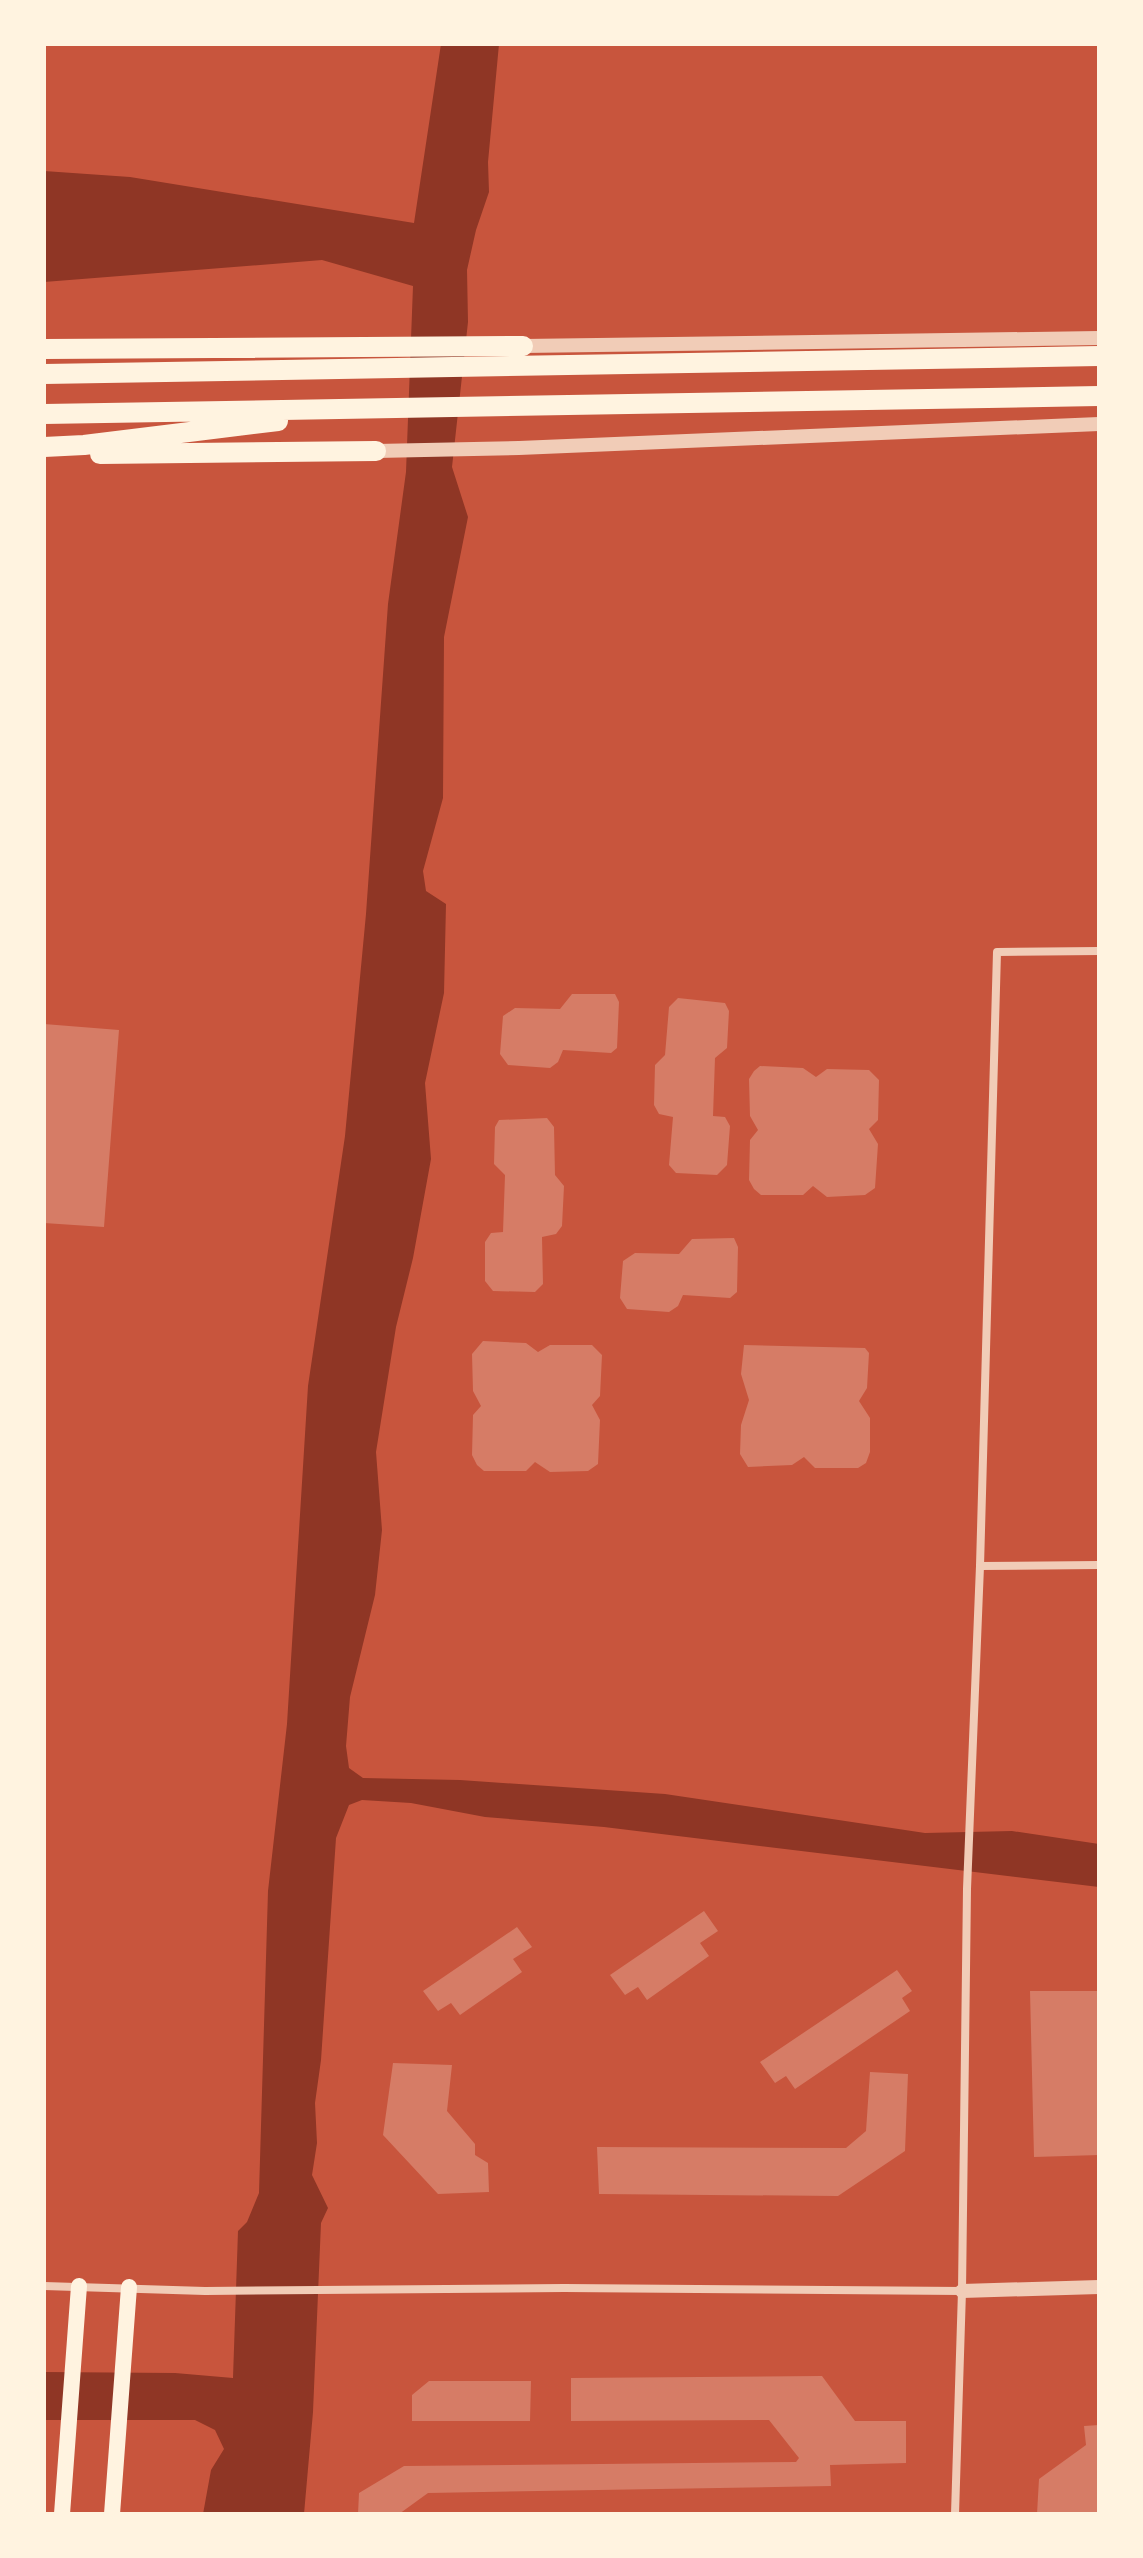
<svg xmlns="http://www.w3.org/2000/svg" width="1143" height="2558" viewBox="0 0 1143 2558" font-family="'Alegreya Sans',sans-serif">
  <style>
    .water { fill: #8f3625 }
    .building { fill: #d67c66 }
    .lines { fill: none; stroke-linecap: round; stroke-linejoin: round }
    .minor { stroke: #f1ccb7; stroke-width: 8 }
    .tertiary { stroke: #f1ccb7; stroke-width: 14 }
    .secondary { stroke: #fff3e0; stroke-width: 16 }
    .trunk { stroke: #fff3e0; stroke-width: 20 }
  </style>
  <rect width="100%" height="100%" fill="#c8553d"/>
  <path class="water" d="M441,44H499L488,162L489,192L476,230L467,270L468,322L452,467L468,517L444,637L443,798L423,871L426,891L446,904L444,993L425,1083L431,1159L413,1258L396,1327L376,1452L382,1530L375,1595L350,1697L346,1746L349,1768L363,1778L460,1780L665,1794L925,1833L1012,1831L1099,1844V1887L604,1827L485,1817L411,1803L362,1800L349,1805L336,1838L321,2060L315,2103L317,2143L312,2175L328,2208L321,2223L313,2412L304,2514H203L211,2470L224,2449L215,2430L195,2420H44V2372L175,2373L233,2378L238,2231L247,2222L259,2193L268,1891L287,1724L308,1386L345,1136L366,914L388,604L406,472L413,286L322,260L44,282V171L130,177L414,223Z"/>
  <path class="building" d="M572,994H615L619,1002L617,1048L611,1053L563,1050L558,1062L550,1068L508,1065L500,1054L503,1016L515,1008L560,1009Z
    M678,998L725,1003L729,1011L727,1048L715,1058L713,1116L725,1117L730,1126L727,1165L717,1175L676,1173L669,1165L673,1117L659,1114L654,1105L655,1065L665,1055L669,1007Z
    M44,1024L119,1030L104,1227L44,1223Z
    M760,1066L803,1068L816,1077L827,1069L869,1070L879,1080L878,1120L869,1129L878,1144L875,1188L865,1195L827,1197L813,1186L803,1195H761L754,1189L749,1180L750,1140L758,1130L750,1116L749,1079L754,1071Z
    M547,1118L554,1127L555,1175L564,1186L562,1226L556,1234L542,1237L543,1284L535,1292L493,1291L485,1281V1242L491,1233L503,1232L505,1175L494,1164L495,1127L499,1120Z
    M734,1238L738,1247L737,1292L730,1298L683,1295L678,1306L669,1312L627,1309L620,1298L623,1261L635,1253L679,1254L692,1239Z
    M483,1341L526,1343L538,1352L550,1345H592L602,1355L600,1396L592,1405L600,1420L598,1464L588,1471L550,1472L535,1462L526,1471H484L477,1465L472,1455L473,1415L481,1406L473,1391L472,1354Z
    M744,1345L865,1348L869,1353L867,1388L859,1401L870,1418V1452L866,1463L858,1468H815L804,1457L792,1465L748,1467L740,1454L741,1425L749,1400L741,1374Z
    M704,1911L718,1931L700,1943L709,1956L647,2000L638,1987L625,1995L610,1975Z
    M517,1927L532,1947L513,1959L522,1972L460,2015L451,2003L438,2011L423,1991Z
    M897,1970L912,1991L902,1998L910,2011L795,2089L786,2076L775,2083L760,2062Z
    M1030,1991H1099V2155L1034,2157Z
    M393,2063L452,2065L447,2111L475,2144V2155L488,2163L489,2192L438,2194L383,2135Z
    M870,2072L908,2074L905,2151L838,2196L599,2194L597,2147L846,2148L866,2131Z
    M822,2376L855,2421H906V2463L830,2465L831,2486L428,2493L399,2514H358L359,2493L404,2466L796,2462L799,2458L769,2420L571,2421V2378Z
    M429,2381H531L530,2421H412V2395Z
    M1099,2425V2514H1037L1039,2479L1086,2445L1084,2426Z"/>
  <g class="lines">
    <path class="minor" d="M980,1566L1099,1565
      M44,2286L205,2291L564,2288L962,2291
      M955,2514L962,2291L967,1889L980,1566L997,952L1099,951"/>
    <path class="tertiary" d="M523,346L1099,338
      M376,451L519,448L1099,424
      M962,2291L1099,2287"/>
    <path class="secondary" d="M62,2514L79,2286
      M112,2514L129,2287"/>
    <path class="trunk" d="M44,349L523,346
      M44,374L1099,356
      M44,414L1099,396
      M44,447L84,445L278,421
      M100,454L376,451"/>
  </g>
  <rect width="1143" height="2558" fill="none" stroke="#fff3e0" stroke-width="92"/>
</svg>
